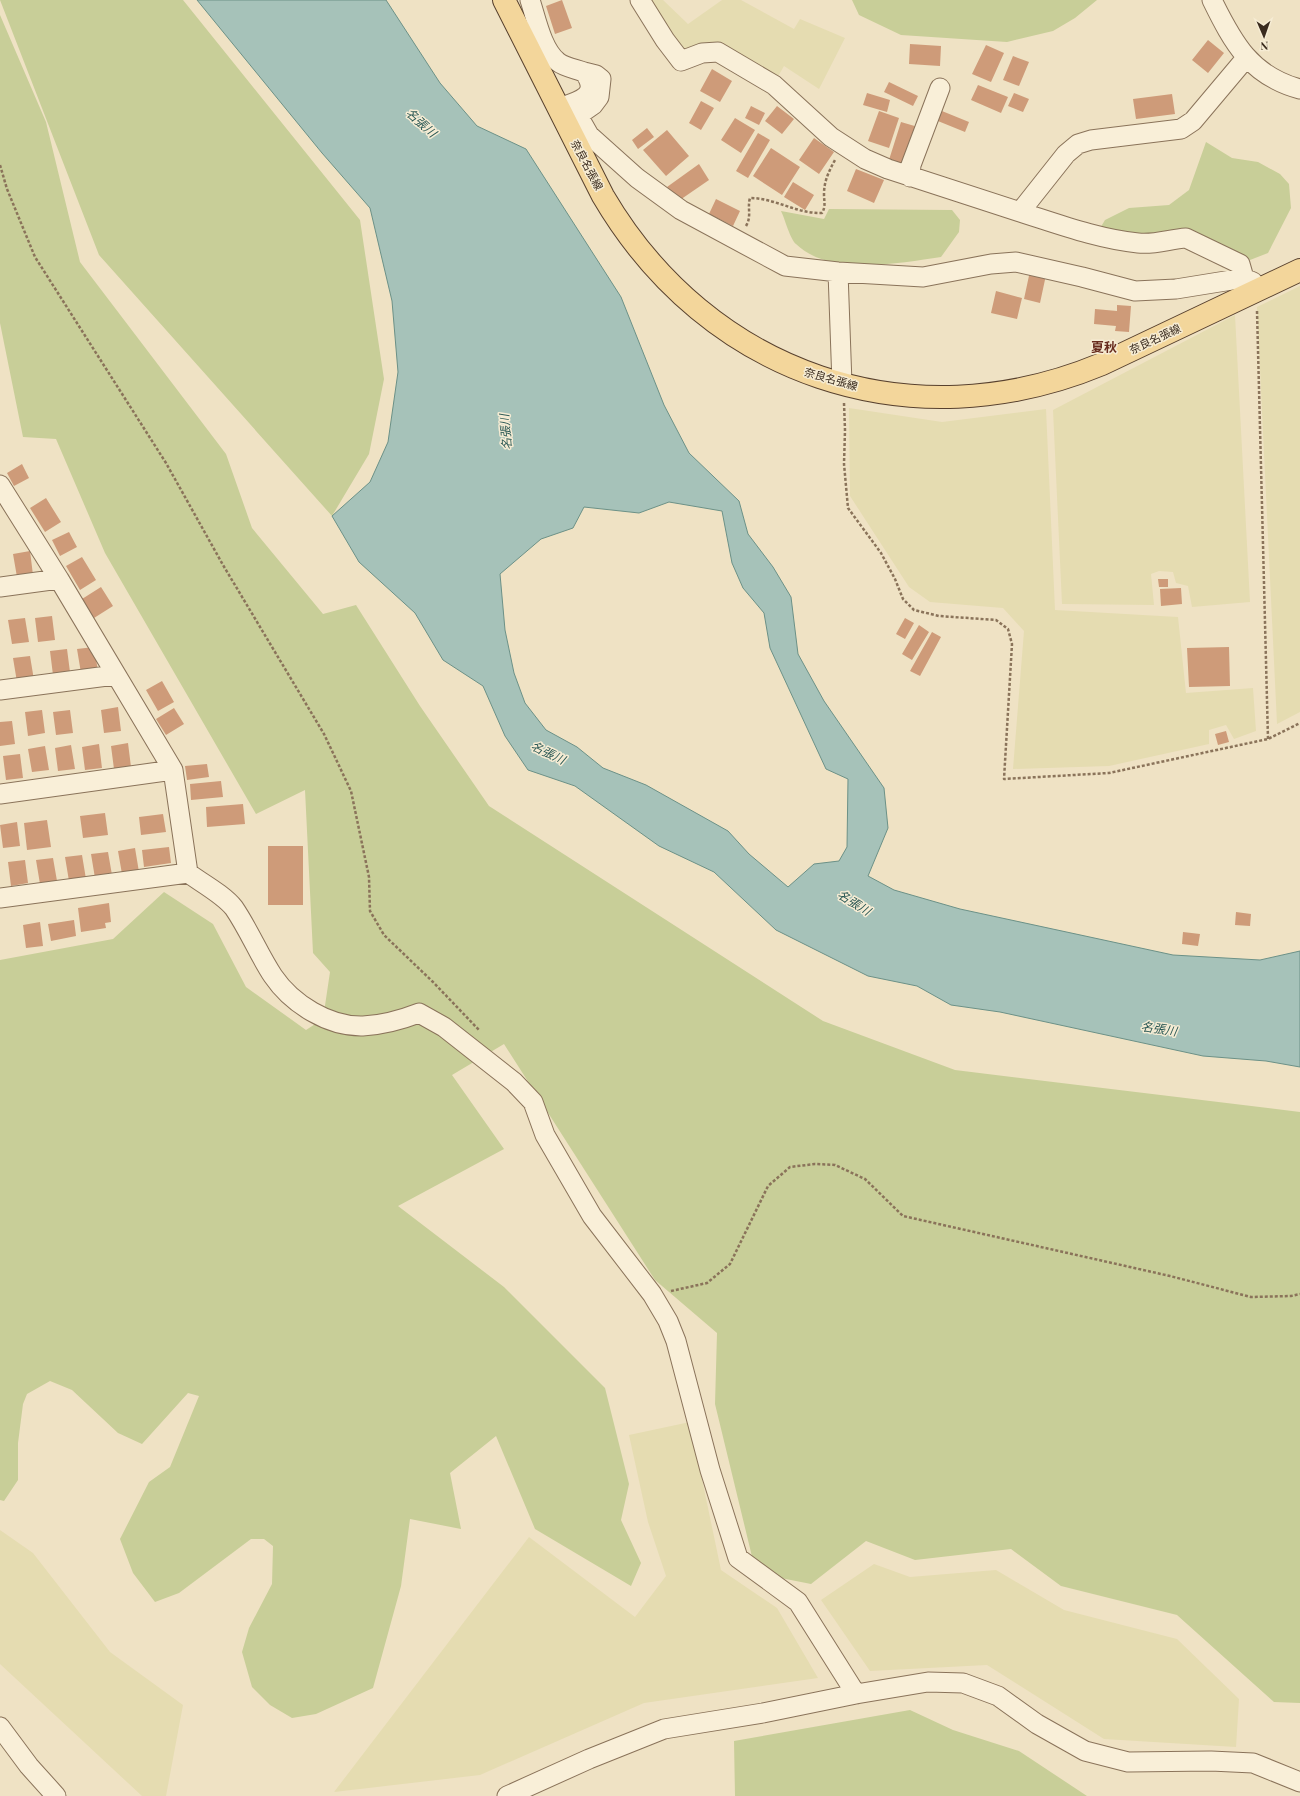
<svg xmlns="http://www.w3.org/2000/svg" width="1300" height="1796" viewBox="0 0 1300 1796" font-family="'Playfair Display','Noto Sans JP',serif">
  <style>
    .farmland { fill: #e5dcb1 }
    .green { fill: #c8ce98 }
    .water { fill: #a6c2b9; stroke: #6c9187; fill-rule: evenodd }
    .building { fill: #ce9b79 }
    .lines { fill: none; stroke-linecap: round; stroke-linejoin: round }
    .minor-casing { stroke: #8a735a; stroke-width: 21 }
    .major-casing { stroke: #58412e; stroke-width: 24 }
    .path { stroke: #8a735a; stroke-width: 2.5; stroke-dasharray: 3 2; stroke-linecap: butt }
    .minor { stroke: #f9efd8; stroke-width: 19 }
    .major { stroke: #f3d69b; stroke-width: 22 }
    .labels { text-anchor: middle; stroke-width: 3; stroke-linejoin: round; paint-order: stroke }
    .street-label { font-size: 11px; fill: #3a2b1e; stroke: #f6ecd4 }
    .water-label { font-size: 12px; font-style: italic; fill: #2d5a56; stroke: #f6ecd4 }
    .quarter-label { font-size: 13px; font-weight: bold; fill: #672b1d; stroke: #f6ecd4 }
  </style>
  <rect width="100%" height="100%" fill="#efe2c4"/>
  <path class="farmland" d="M646,0H663L688,24L722,0H741L794,29L800,19L845,38L819,89L784,66L776,80L683,48Z
    M1300,286V712L1277,724L1257,307Z
    M1235,315L1250,602L1192,607L1188,586L1176,583L1173,572L1159,571L1151,574L1154,605L1062,604L1053,410Z
    M849,408L942,422L1046,409L1055,610L1178,617L1186,693L1253,688L1256,731L1234,739L1226,725L1209,730V744L1109,766L1013,769L1024,631L1003,608L930,602L909,587L850,496Z
    M690,1422L721,1570L777,1608L818,1678L644,1703L480,1775L334,1792L529,1537L635,1617L666,1576L648,1522L629,1435Z
    M0,1530L33,1553L110,1652L183,1705L166,1796H142L0,1664Z
    M874,1564L910,1577L996,1570L1064,1610L1177,1639L1239,1699L1236,1747L1104,1739L987,1665L870,1671L821,1600Z"/>
  <path class="green" d="M0,0H183L360,220L384,379L369,454L332,516L99,255Z
    M852,0H1097L1075,18L1053,31L1007,42L901,35L859,15Z
    M0,15L46,122L80,262L226,454L252,528L323,614L356,605L420,706L489,806L823,1021L955,1070L1300,1112V1703L1274,1702L1177,1615L1061,1586L1011,1549L915,1560L866,1541L811,1584L756,1573L715,1404L717,1333L655,1280L504,1044L452,1075L504,1149L398,1206L504,1287L605,1388L629,1484L621,1520L641,1563L631,1586L535,1529L496,1436L450,1473L461,1529L410,1519L401,1586L373,1688L316,1714L292,1718L270,1705L252,1687L242,1652L249,1628L272,1584L273,1546L264,1539H251L179,1593L155,1602L133,1573L120,1539L149,1482L170,1467L199,1396L188,1393L142,1444L118,1433L72,1390L50,1381L27,1394L23,1404L18,1443V1480L4,1501L0,1500V960L113,939L164,892L213,924L246,987L306,1030L323,1019L330,972L313,953L305,790L256,814L105,553L56,439L23,437L0,323Z
    M1206,142L1232,158L1258,162L1280,174L1289,184L1291,208L1268,253L1250,260L1189,232L1137,239L1099,230L1105,220L1129,208L1169,205L1189,190Z
    M829,209L952,210L960,220L959,232L941,257C899,263 830,277 796,244C790,239 785,219 781,211L824,219Z
    M910,1710L953,1730L1019,1751L1087,1796H735L734,1741Z"/>
  <path class="water" d="M197,0H386L440,83L477,126L526,149L621,297L664,405L689,453L739,501L748,534L773,567L791,597L798,654L824,701L884,788L888,828L868,876L894,890L960,909L1173,955L1260,960L1300,951V1067L1266,1061L1203,1056L1000,1012L951,1005L917,986L868,976L776,930L714,872L659,846L575,786L528,770L505,736L483,686L443,660L415,613L359,562L332,516L370,482L388,442L398,372L392,301L370,208L322,153ZM669,502L722,511L732,563L743,588L764,613L770,648L826,769L848,779L847,847L839,861L814,864L788,887L749,854L728,831L646,785L603,768L577,747L546,730L525,703L514,673L505,630L500,574L541,539L573,528L584,507L639,513Z"/>
  <path class="building" d="M562,0L572,28L555,34L546,6Z
    M1208,40L1224,53L1208,73L1192,60Z
    M910,44L941,46L940,66L909,64Z
    M986,45L1004,53L991,82L972,74Z
    M1013,56L1029,62L1019,86L1003,80Z
    M712,69L732,81L720,102L700,91Z
    M889,82L918,96L913,106L884,92Z
    M978,85L1008,97L1001,113L971,100Z
    M867,93L890,100L887,112L863,105Z
    M1014,93L1029,99L1023,112L1008,106Z
    M1172,94L1175,114L1136,119L1133,99Z
    M701,101L714,108L701,130L689,123Z
    M751,106L765,113L759,125L745,118Z
    M777,106L794,119L782,134L765,121Z
    M937,109L969,122L965,132L933,119Z
    M879,111L899,118L889,148L868,141Z
    M735,118L755,130L741,153L721,140Z
    M901,122L918,127L905,168L888,163Z
    M647,128L654,137L638,149L632,140Z
    M667,130L689,156L666,176L643,150Z
    M758,133L770,140L748,178L736,171Z
    M814,138L834,152L819,174L799,160Z
    M771,148L800,167L782,195L753,176Z
    M699,164L709,180L677,202L667,187Z
    M856,169L884,180L874,203L847,191Z
    M793,182L814,195L805,210L784,197Z
    M716,199L740,211L733,226L709,214Z
    M1030,271L1046,275L1040,303L1024,299Z
    M996,291L1022,298L1017,319L991,313Z
    M1117,305L1131,306L1129,332L1115,331L1116,326L1094,324L1095,309L1117,311Z
    M22,464L29,478L14,486L7,473Z
    M46,498L61,522L45,532L30,508Z
    M69,532L77,547L60,556L52,540Z
    M30,551L33,575L17,577L13,554Z
    M82,557L96,580L80,590L66,566Z
    M1158,579H1168V587H1159Z
    M101,587L113,606L94,618L82,599Z
    M1181,588L1182,604L1161,606L1160,589Z
    M52,616L55,640L38,642L35,618Z
    M25,618L29,642L12,644L8,620Z
    M905,618L914,623L905,639L896,634Z
    M919,625L929,632L912,660L902,654Z
    M932,632L941,637L920,676L910,671Z
    M94,647L98,671L81,673L77,649Z
    M1229,647L1230,686L1189,687L1187,648Z
    M67,649L70,672L53,675L50,651Z
    M30,656L34,680L17,682L13,658Z
    M162,681L174,702L158,711L146,690Z
    M118,707L121,731L104,733L101,710Z
    M174,708L184,724L166,735L156,719Z
    M42,710L45,733L28,736L25,712Z
    M70,710L73,733L56,735L53,712Z
    M12,721L15,744L0,746V722Z
    M1226,731L1229,742L1218,745L1215,734Z
    M128,743L131,767L114,769L111,746Z
    M99,744L102,768L85,770L82,747Z
    M71,745L75,769L58,771L55,748Z
    M45,746L49,770L32,772L28,749Z
    M20,754L23,778L6,780L3,756Z
    M207,764L209,777L187,780L185,766Z
    M221,781L223,797L191,800L190,784Z
    M243,804L245,824L207,827L206,807Z
    M105,813L108,835L83,838L80,816Z
    M163,814L166,832L141,835L139,817Z
    M47,820L51,847L27,850L24,823Z
    M17,822L20,846L3,848L0,825Z
    M268,846H303V905H268Z
    M169,847L171,863L144,867L142,850Z
    M135,848L139,872L122,874L118,851Z
    M108,852L112,875L95,878L91,854Z
    M82,855L86,879L69,881L65,857Z
    M53,858L57,881L40,884L36,860Z
    M25,860L28,883L11,886L8,862Z
    M109,903L111,922L105,923L106,928L81,932L78,908Z
    M1236,912L1251,914L1250,926L1235,925Z
    M74,920L76,936L51,941L48,924Z
    M40,922L43,946L26,948L23,925Z
    M1183,932L1200,934L1198,946L1182,944Z"/>
  <g class="lines">
    <defs>
      <path id="minor" d="M530,0C536,18 542,50 558,62C564,67 576,69 584,72C602,96 577,102 558,108
        M640,0L665,40L681,61L702,53L718,52L774,85L831,137L865,159L888,169L1020,212L1066,154L1078,144L1091,140L1181,129L1193,121L1246,58
        M1212,0C1233,43 1251,76 1300,89
        M584,72L596,75L601,79L599,97L593,105L583,112L581,117V121L589,135L637,178L681,210L785,266L838,272L923,277L991,264L1016,262L1082,277L1135,291L1176,289L1244,278L1253,282L1256,292
        M910,177L911,165L940,88
        M1020,212C1058,224 1098,239 1138,243C1155,245 1170,239 1186,238L1240,264L1244,278
        M838,272L842,384
        M0,485L59,579L173,770L188,873
        M0,587L59,579
        M0,690L115,675
        M0,794L173,770
        M0,898L188,873C202,883 224,895 234,908C249,930 259,955 273,976C292,1004 329,1027 363,1026C383,1025 401,1020 419,1013L444,1027L514,1082L533,1102L545,1135L592,1216L652,1294L668,1321L676,1341L710,1470L738,1558L798,1602L856,1694
        M0,1727L29,1766L56,1796
        M507,1796L589,1759L664,1729L763,1713L856,1694L928,1682L963,1683L998,1696L1037,1724L1085,1751L1128,1762L1211,1761L1253,1763L1300,1782"/>
      <path id="major" d="M504,0L603,196C708,375 910,444 1102,364L1300,270"/>
    </defs>
    <use href="#minor" class="minor-casing"/>
    <use href="#major" class="major-casing"/>
    <path class="path" d="M0,165L7,189L35,257L166,463L223,565L324,734L351,791L369,877L370,911L384,935L433,982L479,1030
      M746,226C752,216 747,208 750,198C775,198 797,214 822,213C826,206 824,202 824,194C824,181 829,171 835,160
      M1257,311L1268,739
      M844,403L845,430L844,464L848,508L881,553L895,579L903,599L914,610L939,616L996,620L1008,629L1012,644L1004,779L1109,773L1268,739L1300,723
      M671,1291L707,1283L730,1264L768,1186L790,1167L815,1164L835,1165L865,1179L903,1216L1170,1276L1251,1297L1291,1296L1300,1294"/>
    <use href="#minor" class="minor"/>
    <use href="#major" class="major"/>
  </g>
  <g class="labels">
    <g class="street-label">
      <text transform="translate(587 165) rotate(62)" y="4">奈良名張線</text>
      <text transform="translate(1155 339) rotate(-25)" y="4">奈良名張線</text>
      <text transform="translate(831 379) rotate(16)" y="4">奈良名張線</text>
    </g>
    <g class="water-label">
      <text transform="translate(421 123) rotate(42)" y="4">名張川</text>
      <text transform="translate(506 432) rotate(-95)" y="4">名張川</text>
      <text transform="translate(548 753) rotate(26)" y="4">名張川</text>
      <text transform="translate(854 903) rotate(32)" y="4">名張川</text>
      <text transform="translate(1159 1029) rotate(9)" y="4">名張川</text>
    </g>
    <g class="quarter-label">
      <text x="1104" y="352">夏秋</text>
    </g>
  </g>
  <g transform="translate(1264 36) rotate(178)" stroke="#f6ecd4" stroke-width="3" paint-order="stroke">
  <path d="M0-3L7 15L0 10L-7 15Z" fill="#3a2b1e"/>
  <text y="-6" font-size="11" font-weight="bold" text-anchor="middle" fill="#3a2b1e">N</text>
  </g>
</svg>
